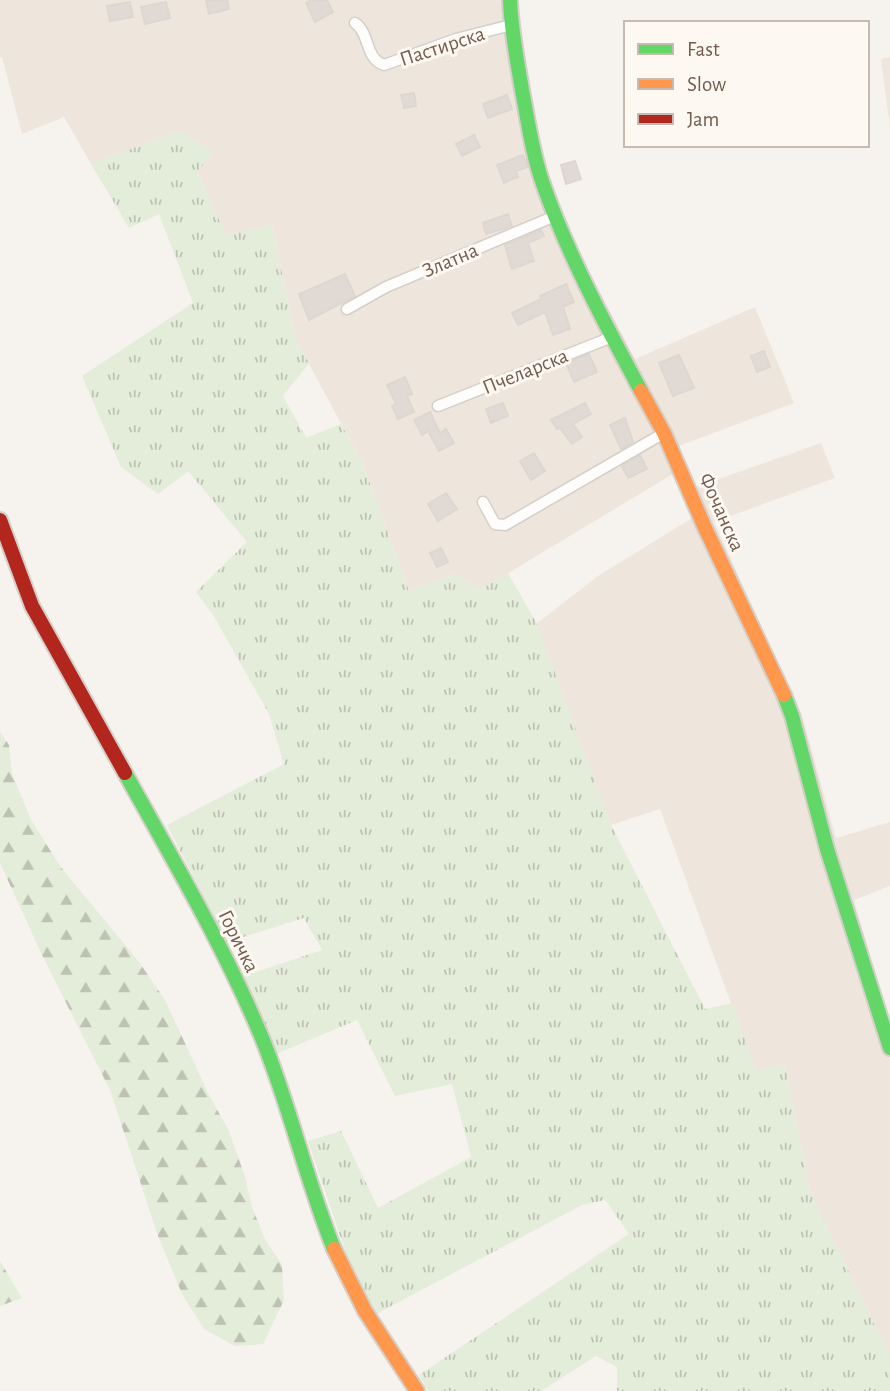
<svg xmlns="http://www.w3.org/2000/svg" width="890" height="1391" viewBox="0 0 890 1391" font-family="'Alegreya Sans',sans-serif">
  <style>
    .residential { fill: #eee6dd }
    .grass { fill: url(#grass-tufts) }
    .forest { fill: url(#forest-firs) }
    .building { fill: #e0d9d4; stroke: #ded7d1; stroke-width: 2 }
    .lines { fill: none; stroke-linecap: round; stroke-linejoin: round }
    .street-casing { stroke: #d4cfc9; stroke-width: 13 }
    .fast-casing { stroke: #d4cfc9; stroke-width: 18 }
    .slow-casing { stroke: #d4cfc9; stroke-width: 18 }
    .jam-casing { stroke: #d4cfc9; stroke-width: 18 }
    .street { stroke: #fefdfc; stroke-width: 10 }
    .fast { stroke: #63d668; stroke-width: 14 }
    .slow { stroke: #ff974d; stroke-width: 14 }
    .jam { stroke: #b3261e; stroke-width: 14 }
    .labels { text-anchor: middle; stroke-width: 6; stroke-linejoin: round; paint-order: stroke }
    .street-label { font-size: 21px; fill: #735c50; stroke: #fdf8f1 }
  </style>
  <defs>
    <pattern id="grass-tufts" width="24" height="20" patternUnits="userSpaceOnUse" patternTransform="scale(1.75)"><rect width="24" height="20" fill="#e4ecda"/><path d="M3 7l-1-3M5 7V3M7 7l1-3M15 17l-1-3M17 17v-4M19 17l1-3" fill="none" stroke="#bdc2b3"/></pattern>
    <pattern id="forest-firs" width="22" height="20" patternUnits="userSpaceOnUse" patternTransform="scale(1.75)"><rect width="22" height="20" fill="#e4ecda"/><path d="M5 1l3.5 6h-7zM16 11l3.5 6h-7z" fill="#bdc2b3"/></pattern>
  </defs>
  <rect width="100%" height="100%" fill="#f6f3ee"/>
  <path class="residential" d="M0,0H517L518,21L540,144L559,215L635,359L755,307L794,403L676,447L696,487L821,443L835,478L714,522L802,715L836,838L890,822V886L854,900L890,1025V1357L810,1192L785,1065L756,1072L660,809L611,825L536,624L598,576L692,518L673,474L480,590L455,574L409,591L363,464L296,340L272,225L226,236L179,131L91,164L64,117L22,134L2,57H0Z
    M890,57V128L881,59Z"/>
  <path class="grass" d="M179,131L214,152L197,172L226,235L272,225L296,340L309,363L283,396L306,438L341,424L363,464L409,591L455,574L480,590L508,573L537,624L611,825L705,1009L732,1003L756,1071L785,1065L810,1192L890,1357V1391H617V1367L596,1356L541,1391H428L419,1375L629,1234L605,1200L582,1205L376,1314L348,1259L308,1141L341,1131L378,1208L471,1157L452,1084L395,1096L357,1020L276,1054L244,976L322,950L304,918L227,942L167,825L284,764L269,714L212,613L196,592L247,542L188,471L158,494L121,467L82,376L193,303L159,214L129,228L91,164Z"/>
  <path class="forest" d="M0,732L9,745L12,774L31,820L60,866L139,962L165,1000L209,1095L229,1131L245,1177L252,1207L265,1239L282,1265L284,1300L263,1344L235,1346L204,1329L182,1294L158,1236L110,1090L41,953L0,863Z
    M0,1261L22,1298L0,1306Z"/>
  <path class="building" d="M206,0H227L229,9L209,14Z
    M311,0H327L333,12L315,22L306,3Z
    M130,2L133,17L110,21L107,6Z
    M166,2L170,18L145,24L141,7Z
    M414,93L416,106L404,108L401,95Z
    M507,95L512,109L488,118L483,104Z
    M474,135L480,147L462,156L456,144Z
    M523,155L528,167L516,171L518,177L504,183L497,165Z
    M575,161L581,179L566,184L561,165Z
    M508,214L512,226L486,234L483,223Z
    M541,230L544,236L528,243L534,261L512,269L505,245Z
    M345,274L355,296L309,320L299,294Z
    M566,284L574,302L563,307L570,329L553,335L545,312L518,325L512,313L541,299L540,296Z
    M764,351L770,367L757,372L751,356Z
    M589,354L597,372L574,382L566,363Z
    M679,355L694,388L673,396L659,363Z
    M405,377L412,394L407,396L414,412L398,419L392,406L396,404L387,385Z
    M503,403L508,416L491,423L486,409Z
    M585,403L591,414L573,424L582,437L572,444L560,428L557,429L551,420Z
    M430,412L440,433L446,429L454,443L439,451L428,431L422,435L414,420Z
    M625,418L633,442L621,449L610,425Z
    M534,453L545,471L531,480L520,461Z
    M640,455L647,469L628,478L622,466Z
    M446,493L457,509L438,521L428,504Z
    M441,548L448,562L437,567L430,553Z"/>
  <g class="lines">
    <defs>
      <path id="street" d="M355,23C370,33 365,59 384,65L456,39L511,25
        M347,309L386,287L555,216
        M438,406L612,337
        M483,502L495,524L505,525L664,433"/>
      <path id="fast" d="M510,0C511,30 517,60 522,90C528,121 532,153 543,184C568,255 605,324 641,391
        M784,695L792,716L827,849L890,1048
        M125,773C173,860 224,946 262,1038C290,1106 306,1180 334,1249"/>
      <path id="slow" d="M641,391L664,433L705,528L784,695
        M334,1249L365,1311L417,1391"/>
      <path id="jam" d="M0,520L32,606L125,773"/>
    </defs>
    <use href="#street" class="street-casing"/>
    <use href="#fast" class="fast-casing"/>
    <use href="#slow" class="slow-casing"/>
    <use href="#jam" class="jam-casing"/>
    <use href="#street" class="street"/>
    <use href="#fast" class="fast"/>
    <use href="#slow" class="slow"/>
    <use href="#jam" class="jam"/>
  </g>
  <g class="labels">
    <g class="street-label">
      <text transform="translate(442 46) rotate(-18)" y="7">Пастирска</text>
      <text transform="translate(450 260) rotate(-23)" y="7">Златна</text>
      <text transform="translate(525 371) rotate(-22)" y="7">Пчеларска</text>
      <text transform="translate(722 512) rotate(66)" y="7">Фочанска</text>
      <text transform="translate(239 941) rotate(64)" y="7">Горичка</text>
    </g>
  </g>
  <rect x="624" y="21" width="245" height="126" fill="#fdf8f1" stroke="#c6bab1" stroke-width="2"/>
  <rect x="638" y="44" width="35" height="10" fill="#63d668" stroke="#c6bab1" stroke-width="2"/>
  <text x="687" y="56" font-size="21" fill="#735c50">Fast</text>
  <rect x="638" y="79" width="35" height="10" fill="#ff974d" stroke="#c6bab1" stroke-width="2"/>
  <text x="687" y="91" font-size="21" fill="#735c50">Slow</text>
  <rect x="638" y="114" width="35" height="10" fill="#b3261e" stroke="#c6bab1" stroke-width="2"/>
  <text x="687" y="126" font-size="21" fill="#735c50">Jam</text>
</svg>
